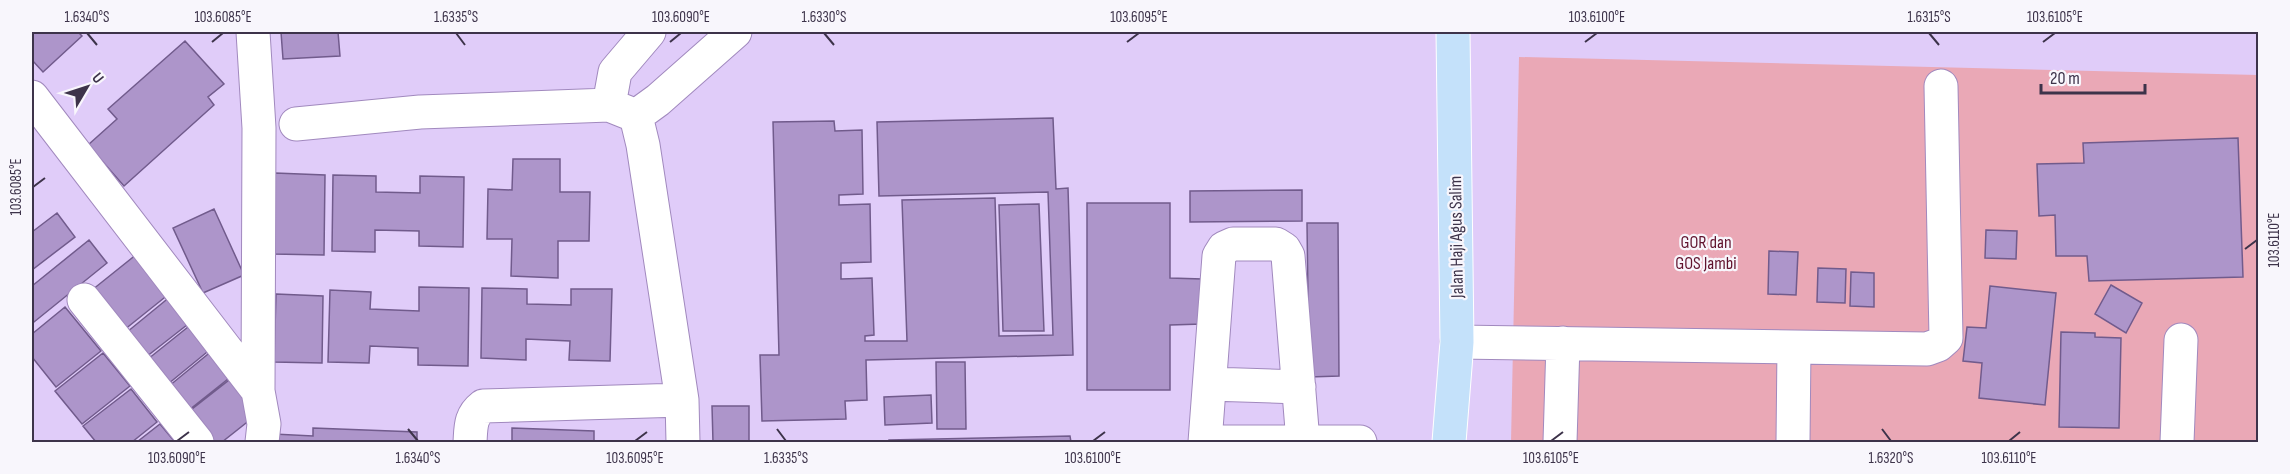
<svg xmlns="http://www.w3.org/2000/svg" width="2290" height="474" viewBox="0 0 2290 474" font-family="'Sofia Sans Condensed',sans-serif">
  <style>
    .green { fill: #eaa8b6 }
    .building { fill: #ad95ca; stroke: #715b8c; stroke-width: 1.5 }
    .lines { fill: none; stroke-linecap: round; stroke-linejoin: round }
    .minor-casing { stroke: #a189be; stroke-width: 35 }
    .major-casing { stroke: #fff; stroke-width: 35 }
    .minor { stroke: #fff; stroke-width: 33 }
    .major { stroke: #c4e1fa; stroke-width: 33 }
    .ticks { fill: none; stroke: #3d334a; stroke-width: 2 }
    .labels { text-anchor: middle; stroke-width: 4.5; stroke-linejoin: round; paint-order: stroke }
    .street-label { font-size: 18px; fill: #3d334a; stroke: #f8f6fc }
    .park-label { font-size: 18px; fill: #61132e; stroke: #f8f6fc }
    .neatline { fill: none; stroke: #3d334a; stroke-width: 2 }
    .ticks-label { font-size: 15px; text-anchor: middle; fill: #3d334a }
  </style>
  <rect width="100%" height="100%" fill="#e0ccf9"/>
  <path class="green" d="M1519,57L2258,75V442H1511Z"/>
  <path class="building" d="M32,32H78L82,36L43,72L32,60Z
    M281,32H338L340,56L283,59Z
    M185,41L224,84L208,97L214,105L124,186L88,145L117,119L108,109Z
    M1053,118L1056,189L1068,188L1073,355L866,360L867,400L845,401L846,419L762,421L760,355H779L773,122L834,121L835,131L862,130L863,194L839,195V205L870,204L871,262L841,263V279L872,278L874,335L865,336V341H907L902,200L995,198L999,336L1053,335L1048,192L879,196L877,122Z
    M2238,138L2243,277L2089,281L2087,256H2056L2055,215L2039,216L2037,164L2084,163L2083,143Z
    M513,159H560V192H590L589,241H558V278L511,276L512,239H487L488,189L512,190Z
    M275,173L325,175L324,255L273,254Z
    M333,175L376,176V192L420,193V176L464,177L463,247L419,246V231L375,230V252L332,251Z
    M1302,190V221L1190,222V191Z
    M1087,203H1170V278L1202,279V324L1170,325V390H1087Z
    M1039,204L1044,331H1003L999,205Z
    M214,209L244,275L203,293L173,228Z
    M57,213L75,237L32,270V232Z
    M1307,223H1338L1339,376L1309,377Z
    M1986,230L2017,231L2016,259L1985,258Z
    M89,240L107,263L34,322L32,319V286Z
    M1769,251L1798,252L1796,295L1768,294Z
    M137,254L169,294L124,330L92,290Z
    M1818,268L1846,269L1845,303L1817,302Z
    M1851,272L1874,273V307L1850,306Z
    M2111,285L2142,303L2126,333L2095,314Z
    M1990,286L2056,293L2045,405L1979,398L1982,363L1963,361L1967,327L1986,328Z
    M419,287L469,288L468,366L418,365V348L370,346L369,363L328,362L330,290L371,292L370,309L419,311Z
    M482,288L527,289V304L571,305V289H612L610,361L569,360L570,341L526,339V360L481,358Z
    M276,294L323,296L322,363L274,362Z
    M171,296L192,321L146,357L127,332Z
    M65,307L101,351L56,387L32,357V334Z
    M193,323L212,348L168,384L148,359Z
    M2061,332L2095,333V337L2121,338L2119,428L2059,427Z
    M213,350L233,375L189,410L169,386Z
    M103,353L130,386L82,424L55,391Z
    M936,362H965L966,429H937Z
    M233,377L260,412L222,442H210L187,413Z
    M131,389L157,422L132,442H96L83,426Z
    M931,395L932,423L885,425L884,397Z
    M712,406H749V442H713Z
    M160,424L175,442H137Z
    M313,428L417,432V442H274V434L313,436Z
    M512,428L594,431V442H512Z
    M1070,436L1071,442H889V440Z"/>
  <g class="lines">
    <defs>
      <path id="minor" d="M253,32L259,128L258,391L264,424L262,442
        M32,97L258,391
        M629,113L609,105L615,72L649,32
        M636,116L643,145L682,400L683,442
        M636,116L658,100L735,32
        M296,124L420,112L609,105
        M84,300L197,442
        M1457,342L1927,349L1938,345L1946,338L1941,86
        M1210,384L1299,387
        M470,442C471,427 470,416 483,406L682,400
        M1205,442L1219,256L1224,248L1233,244H1276L1284,249L1288,256L1303,442
        M1215,442H1360
        M1560,442L1563,343
        M1793,442L1794,347
        M2177,442L2181,340"/>
      <path id="major" d="M1449,442L1457,342L1453,32"/>
    </defs>
    <use href="#minor" class="minor-casing"/>
    <use href="#major" class="major-casing"/>
    <use href="#minor" class="minor"/>
    <use href="#major" class="major"/>
  </g>
  <path class="ticks" d="M87,33L97,45M456,33L465,45M824,33L834,45M1929,33L1939,45M212,42L223,33M670,42L681,33M1127,42L1139,33M1585,42L1597,33M2043,42L2055,33M33,187L45,178M2245,249L2257,240M408,429L418,441M777,429L786,441M1882,429L1891,441M177,441L189,432M635,441L647,432M1093,441L1105,432M1551,441L1563,432M2009,441L2020,432"/>
  <g class="labels">
    <g class="street-label">
      <text transform="translate(1456 237) rotate(-91)" y="6">Jalan Haji Agus Salim</text>
    </g>
    <g class="park-label">
      <text x="1706" y="248">GOR dan<tspan x="1706" dy="21">GOS Jambi</tspan></text>
    </g>
  </g>
  <rect width="2290" height="474" fill="none" stroke="#f8f6fc" stroke-width="66"/>
  <g transform="translate(87 87) rotate(51)" stroke="#f8f6fc" stroke-width="4.5" paint-order="stroke">
  <path d="M0-4.5L10 22L0 15L-10 22Z" fill="#3d334a"/>
  <text y="-9" font-size="16" font-weight="bold" text-anchor="middle" fill="#3d334a">U</text>
  </g>
  <path d="M2041 84v9h104v-9" fill="none" stroke="#3d334a" stroke-width="3"/>
  <text x="2050" y="84" font-size="18" fill="#3d334a" stroke="#f8f6fc" stroke-width="4.5" paint-order="stroke">20 m</text>
  <rect x="33" y="33" width="2224" height="408" class="neatline"/>
  <g class="ticks-label">
    <text x="87" y="22">1.6340°S</text>
    <text x="223" y="22">103.6085°E</text>
    <text x="456" y="22">1.6335°S</text>
    <text x="681" y="22">103.6090°E</text>
    <text x="824" y="22">1.6330°S</text>
    <text x="1139" y="22">103.6095°E</text>
    <text x="1597" y="22">103.6100°E</text>
    <text x="1929" y="22">1.6315°S</text>
    <text x="2055" y="22">103.6105°E</text>
    <text transform="translate(16 187) rotate(-90)" y="5">103.6085°E</text>
    <text transform="translate(2274 240) rotate(-90)" y="5">103.6110°E</text>
    <text x="177" y="463">103.6090°E</text>
    <text x="418" y="463">1.6340°S</text>
    <text x="635" y="463">103.6095°E</text>
    <text x="786" y="463">1.6335°S</text>
    <text x="1093" y="463">103.6100°E</text>
    <text x="1551" y="463">103.6105°E</text>
    <text x="1891" y="463">1.6320°S</text>
    <text x="2009" y="463">103.6110°E</text>
  </g>
</svg>
